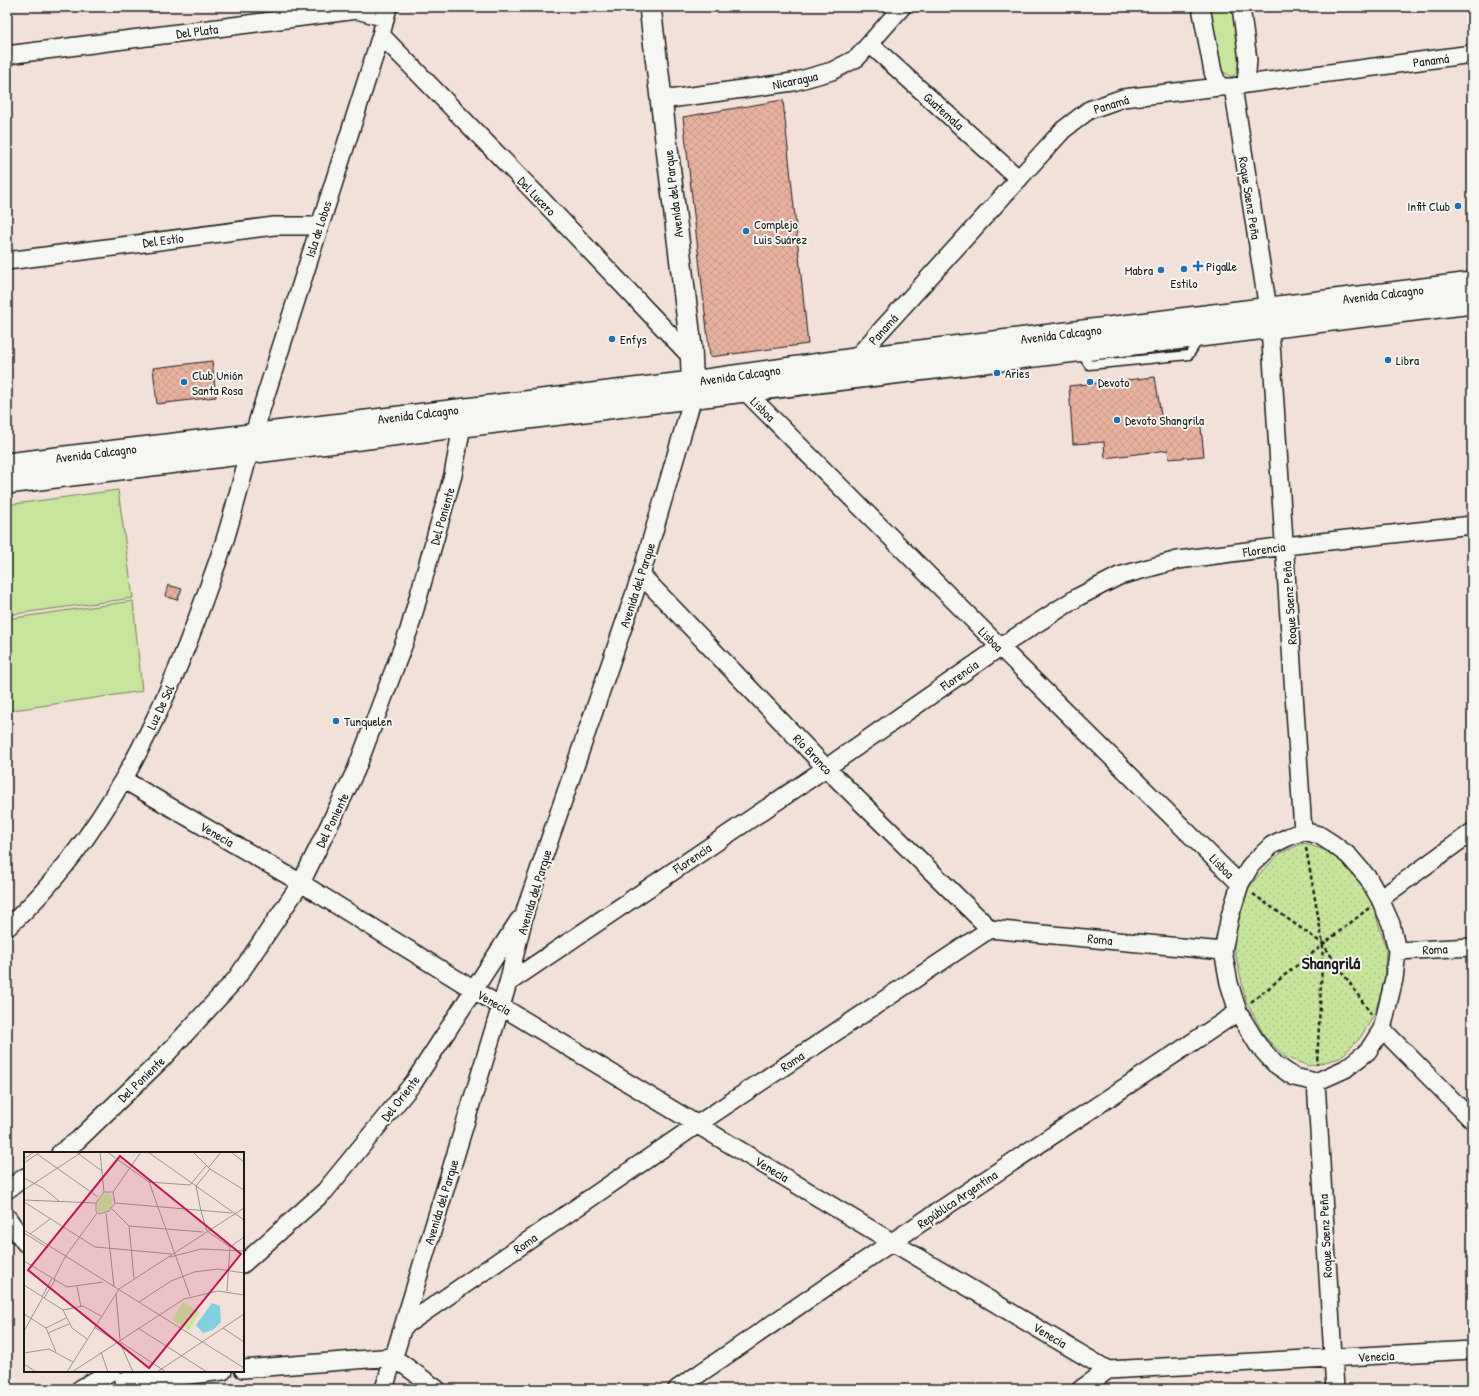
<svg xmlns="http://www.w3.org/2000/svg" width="1479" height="1396" viewBox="0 0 1479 1396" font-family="'Patrick Hand',sans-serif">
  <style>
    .grass { fill: #c8e59d; stroke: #72805c }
    .park { fill: url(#park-dots); stroke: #72805c }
    .building { fill: url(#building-cross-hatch); stroke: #1c1c1c }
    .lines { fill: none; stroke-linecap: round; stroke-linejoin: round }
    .service-casing { stroke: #1c1c1c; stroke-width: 11 }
    .minor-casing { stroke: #1c1c1c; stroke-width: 20 }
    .tertiary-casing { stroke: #1c1c1c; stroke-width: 24 }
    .path { stroke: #1c1c1c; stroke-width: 2.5; stroke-dasharray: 4 3; stroke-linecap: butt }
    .service { stroke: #f6f6f2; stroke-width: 8 }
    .minor { stroke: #f6f6f2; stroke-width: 17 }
    .tertiary { stroke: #f6f6f2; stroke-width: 21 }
    .poi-dot { fill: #1f6fb2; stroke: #f6f6f2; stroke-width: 1.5 }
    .labels { text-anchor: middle; stroke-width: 4; stroke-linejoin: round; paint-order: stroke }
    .street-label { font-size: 13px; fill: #1c1c1c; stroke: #f6f6f2 }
    .poi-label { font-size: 13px; fill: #1c1c1c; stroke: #f6f6f2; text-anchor: start }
    .district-label { font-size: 17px; font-weight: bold; fill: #1c1c1c; stroke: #f6f6f2 }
    .inset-road { fill: none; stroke: #9c928d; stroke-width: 1 }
    .view { fill: #c2185b; fill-opacity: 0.15; stroke: #c2185b; stroke-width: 2 }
    .inset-edge { fill: none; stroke: #1c1c1c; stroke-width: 2 }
  </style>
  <defs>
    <pattern id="park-dots" width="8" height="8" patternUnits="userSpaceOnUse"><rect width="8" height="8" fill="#c8e59d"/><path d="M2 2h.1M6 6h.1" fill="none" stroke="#abc487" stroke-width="1.8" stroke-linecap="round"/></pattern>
    <pattern id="building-cross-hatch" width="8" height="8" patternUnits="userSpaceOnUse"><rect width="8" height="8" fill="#e8b19e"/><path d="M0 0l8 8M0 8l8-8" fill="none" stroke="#c69888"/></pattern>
  </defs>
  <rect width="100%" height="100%" fill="#f2e1d9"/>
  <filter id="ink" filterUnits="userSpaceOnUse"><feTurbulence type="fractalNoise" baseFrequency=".025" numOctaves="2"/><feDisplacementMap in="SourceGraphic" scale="8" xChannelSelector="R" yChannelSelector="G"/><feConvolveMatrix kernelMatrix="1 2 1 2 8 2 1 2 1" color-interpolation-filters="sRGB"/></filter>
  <g filter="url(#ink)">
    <path class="grass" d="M1208,7H1235L1242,67L1232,77L1220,70Z
      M118,490L133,598L7,615V505Z
      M133,601L142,691L7,711V619Z"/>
    <path class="park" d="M1303,843L1328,851L1353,872L1372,902L1386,949L1384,983L1374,1015L1360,1038L1340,1058L1309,1066L1285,1057L1265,1037L1246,1001L1233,943L1246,891L1263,870L1281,853Z"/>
    <path class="building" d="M783,100L808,344L710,357L683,117Z
      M212,361L216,397L157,404L153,368Z
      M1155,377L1162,422L1200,418L1204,456L1169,459L1168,450L1105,458L1104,442L1073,444L1069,386Z
      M168,585L182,589L177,600L165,596Z"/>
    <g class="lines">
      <defs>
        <path id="service" d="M1080,352L1089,365L1189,355L1199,339"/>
        <path id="minor" d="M1201,7L1213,72L1219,87
          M1241,7L1248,60L1246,84
          M381,35L542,200L692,358
          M870,44L1019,179
          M7,55L357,10L385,18
          M1233,87L1268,309
          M662,100L793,82L832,71L857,58L902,7
          M7,261L274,226H318
          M1270,328L1303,831
          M855,359L1063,130L1089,110L1123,98L1219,87H1233L1246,84L1472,54
          M745,391L1000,647L1240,884
          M641,575L826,768L990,929
          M124,780L301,883L474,990L892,1242L1108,1370L1472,1350
          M1303,831L1319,835L1333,844L1349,856L1368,878L1380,899L1391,924L1397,951L1394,979L1382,1029L1368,1051L1345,1069L1316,1082L1294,1077L1275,1064L1258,1045L1238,1012L1229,983L1223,951L1230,916L1240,884L1251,865L1272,845L1288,837Z
          M1380,899L1472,832
          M7,928C104,839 163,716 206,594C213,574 221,554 227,533C239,493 249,451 261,410C300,285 340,160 381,35L388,7
          M1397,951L1472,947
          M508,983L826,768L1000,647L1078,597L1119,576L1178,560L1285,546L1472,525
          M1382,1029L1472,1120
          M1316,1082L1335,1389
          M60,1153L78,1140L162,1059L236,979L301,883L356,770L409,630L453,475L464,415
          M7,1190L25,1177
          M7,1217L25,1243
          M243,1264L325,1191L414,1082L519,920
          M403,1327L698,1124L990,929L1223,951
          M243,1369L393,1357L437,1389
          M123,1381H143L223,1371
          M80,1389L112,1371
          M384,1389L508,983L526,908L641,575L693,397
          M677,1389L892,1242L1238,1012
          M1081,1389L1108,1370"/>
        <path id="tertiary" d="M650,7L691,347L693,395
          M7,464L692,382L855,359L1472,283
          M7,483L745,391L1472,303"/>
      </defs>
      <use href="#service" class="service-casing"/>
      <use href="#minor" class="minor-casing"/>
      <use href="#tertiary" class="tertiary-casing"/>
      <path class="path" d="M1306,848L1323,944L1317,1065
        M1253,894L1323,944L1371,1014
        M1251,1002L1369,908"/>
      <use href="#service" class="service"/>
      <use href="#minor" class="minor"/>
      <use href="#tertiary" class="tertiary"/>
    </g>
  </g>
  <g class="poi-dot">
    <circle cx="1458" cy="206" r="4"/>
    <circle cx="746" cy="231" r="4"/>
    <path d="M1196 260h4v4h4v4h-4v4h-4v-4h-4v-4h4z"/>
    <circle cx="1184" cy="269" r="4"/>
    <circle cx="1161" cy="270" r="4"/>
    <circle cx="612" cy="339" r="4"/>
    <circle cx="1388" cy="360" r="4"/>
    <circle cx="997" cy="373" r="4"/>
    <circle cx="184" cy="382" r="4"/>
    <circle cx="1090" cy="382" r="4"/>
    <circle cx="1117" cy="420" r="4"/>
    <circle cx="336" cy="721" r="4"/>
  </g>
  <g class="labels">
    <g class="street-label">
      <text transform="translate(197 31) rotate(-7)" y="5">Del Plata</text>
      <text transform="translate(1431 60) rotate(-7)" y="5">Panamá</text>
      <text transform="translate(795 80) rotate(-12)" y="5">Nicaragua</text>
      <text transform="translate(1111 104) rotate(-17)" y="5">Panamá</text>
      <text transform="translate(944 111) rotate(42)" y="5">Guatemala</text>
      <text transform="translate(673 194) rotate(-97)" y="5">Avenida del Parque</text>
      <text transform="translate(537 196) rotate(46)" y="5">Del Lucero</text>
      <text transform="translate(1250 198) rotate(81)" y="5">Roque Saenz Peña</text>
      <text transform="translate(318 229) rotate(-72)" y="5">Isla de Lobos</text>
      <text transform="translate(163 240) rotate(-7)" y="5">Del Estío</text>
      <text transform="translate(1383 294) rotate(-7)" y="5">Avenida Calcagno</text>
      <text transform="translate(883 329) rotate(-48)" y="5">Panamá</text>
      <text transform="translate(1061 334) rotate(-7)" y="5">Avenida Calcagno</text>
      <text transform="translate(740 375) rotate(-8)" y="5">Avenida Calcagno</text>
      <text transform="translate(763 409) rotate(45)" y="5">Lisboa</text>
      <text transform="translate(418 414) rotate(-7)" y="5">Avenida Calcagno</text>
      <text transform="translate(96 453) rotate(-7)" y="5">Avenida Calcagno</text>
      <text transform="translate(442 516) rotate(-74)" y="5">Del Poniente</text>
      <text transform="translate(1264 549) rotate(-8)" y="5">Florencia</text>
      <text transform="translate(637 585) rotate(-72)" y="5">Avenida del Parque</text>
      <text transform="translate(1289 603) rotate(-94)" y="5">Roque Saenz Peña</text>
      <text transform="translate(991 639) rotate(45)" y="5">Lisboa</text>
      <text transform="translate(959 675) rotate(-35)" y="5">Florencia</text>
      <text transform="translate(160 707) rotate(-65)" y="5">Luz De Sol</text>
      <text transform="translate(813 754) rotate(46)" y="5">Río Branco</text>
      <text transform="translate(332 820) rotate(-64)" y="5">Del Poniente</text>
      <text transform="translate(217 834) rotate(30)" y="5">Venecia</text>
      <text transform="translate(692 858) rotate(-34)" y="5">Florencia</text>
      <text transform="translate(1222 866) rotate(45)" y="5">Lisboa</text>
      <text transform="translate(534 892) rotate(-73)" y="5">Avenida del Parque</text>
      <text transform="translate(1100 939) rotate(6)" y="5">Roma</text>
      <text transform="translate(1435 949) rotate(-3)" y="5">Roma</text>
      <text transform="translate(494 1002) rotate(30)" y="5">Venecia</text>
      <text transform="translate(792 1061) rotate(-34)" y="5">Roma</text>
      <text transform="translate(141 1079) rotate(-44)" y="5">Del Poniente</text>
      <text transform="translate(400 1098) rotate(-52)" y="5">Del Oriente</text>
      <text transform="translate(772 1169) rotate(31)" y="5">Venecia</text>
      <text transform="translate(957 1199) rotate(-34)" y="5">República Argentina</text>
      <text transform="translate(441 1202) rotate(-73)" y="5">Avenida del Parque</text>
      <text transform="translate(1325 1236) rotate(-93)" y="5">Roque Saenz Peña</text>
      <text transform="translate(525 1243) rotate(-35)" y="5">Roma</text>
      <text transform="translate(1050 1335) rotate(31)" y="5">Venecia</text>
      <text transform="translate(1376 1356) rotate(-3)" y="5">Venecia</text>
    </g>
    <g class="poi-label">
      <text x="1450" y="211" text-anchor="end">Infit Club</text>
      <text x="754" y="229">Complejo<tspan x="754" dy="15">Luis Suárez</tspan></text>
      <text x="1206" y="271">Pigalle</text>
      <text x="1153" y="275" text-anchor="end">Mabra</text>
      <text x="1184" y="288" text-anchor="middle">Estilo</text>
      <text x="620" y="344">Enfys</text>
      <text x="1396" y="365">Libra</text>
      <text x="1005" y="378">Aries</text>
      <text x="192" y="380">Club Unión<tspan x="192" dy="15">Santa Rosa</tspan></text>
      <text x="1098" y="387">Devoto</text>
      <text x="1125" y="425">Devoto Shangrila</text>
      <text x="344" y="726">Tunquelen</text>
    </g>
    <g class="district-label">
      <text x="1331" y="969">Shangrilá</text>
    </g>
  </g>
  <g transform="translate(24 1152)">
    <rect width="220" height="220" fill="#f2e1d9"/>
    <path d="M159,150L176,160L165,178L148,168Z" fill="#c8e59d"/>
    <path d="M85,41L90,47L86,57L74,61L72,51L80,42Z" fill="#c8e59d"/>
    <path d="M188,151L196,154L197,170L189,178L179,181L172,173Z" fill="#81cfdf"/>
    <path class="inset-road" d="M52,0L78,19M76,0L80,40M83,0L125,30L166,144M124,0L220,68M169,0L186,17L220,38M207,0L220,10M13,2L74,45M0,7L10,0M0,11L16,0M185,15L197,0M186,17L172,34L177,59L183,79L206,95M0,26L19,36L35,49M125,30L166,33L182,14M0,38L58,0M80,40H89L91,51L85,59L75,62L72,59V51ZM89,40L117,0M0,48L72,51M0,50L71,95L148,102M91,51L208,61M88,57L105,74L179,80M82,61L90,135M105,74L110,126M0,78L220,216M0,81L24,96M6,82L26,67M206,95L220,85M146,105L177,97L220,99M0,109L43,135L79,130M30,127L41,105L73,61M0,133L39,158L59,154L77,164M53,134L57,155M203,139L206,95M92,142L96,188M18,145L28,126M20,146L31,128M115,150L147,129L170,120L194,117L220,121M39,158L48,176L63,187M0,162L22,176L32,200M70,175L93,190M22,176L42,166M114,176L183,220M199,176L220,190M0,179L19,145M24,181L45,172M95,189L142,220M96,191L109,220M77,200L84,220M0,201L25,197L49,210M0,212L12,220M43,220L95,137L220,56M48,220L160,147L194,139L220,143M133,220L220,162"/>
    <path class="view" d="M96,4L217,102L125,216L4,118Z"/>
    <rect width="220" height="220" class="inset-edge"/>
  </g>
  <rect width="1479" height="1396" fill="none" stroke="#f6f6f2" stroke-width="24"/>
  <rect x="12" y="12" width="1455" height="1372" fill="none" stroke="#1c1c1c" stroke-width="1.5" filter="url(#ink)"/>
</svg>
